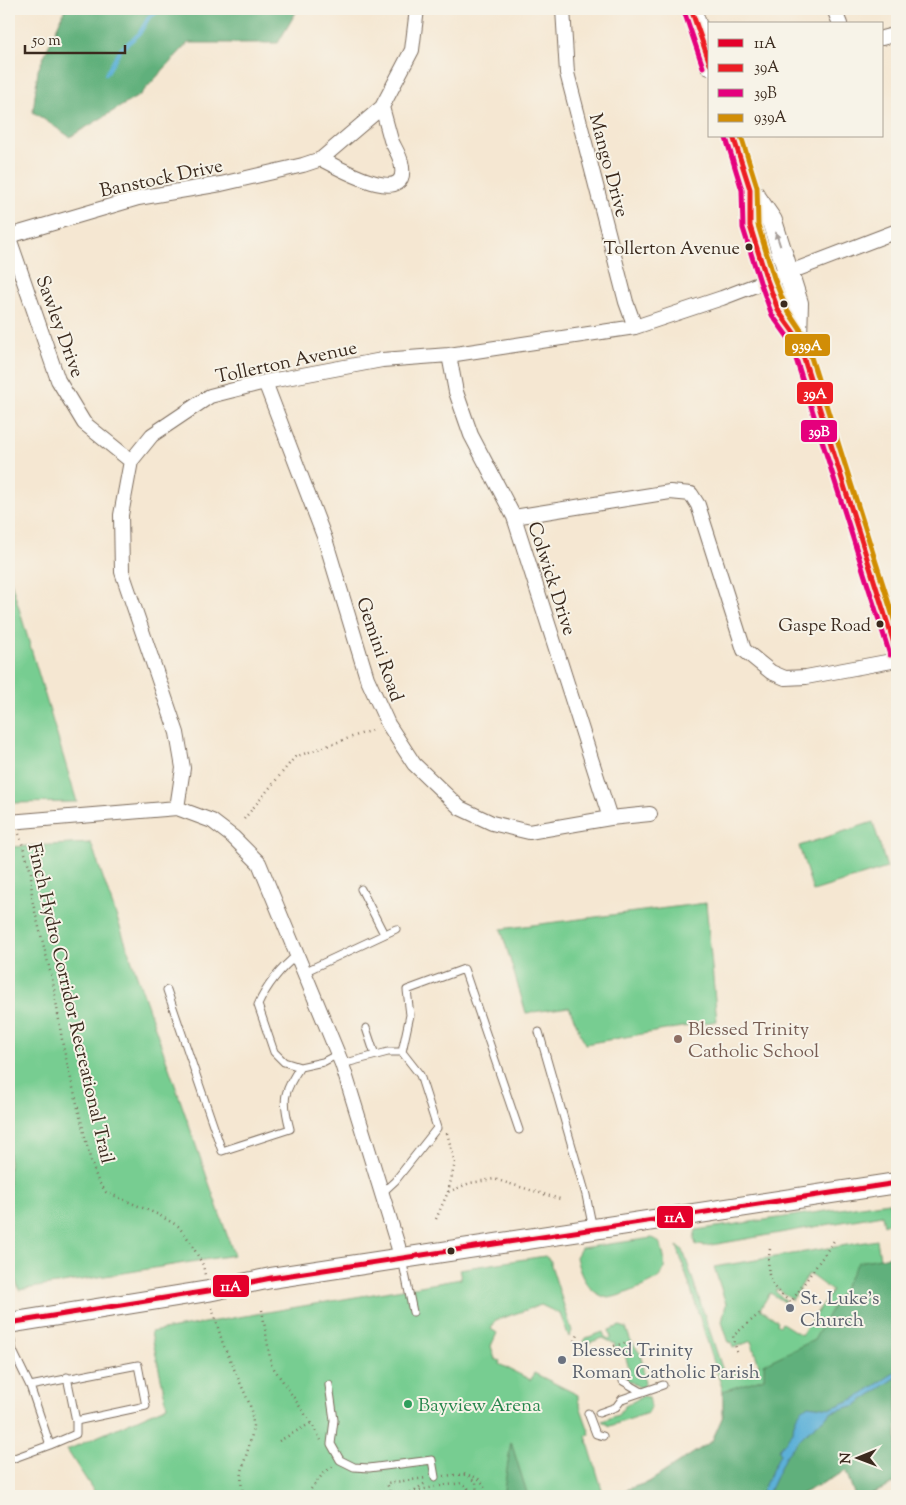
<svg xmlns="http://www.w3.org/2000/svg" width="906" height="1505" viewBox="0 0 906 1505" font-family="'Sorts Mill Goudy',serif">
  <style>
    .green { fill: #77cd91; stroke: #597c58; fill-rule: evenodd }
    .forest { fill: #61b07b; stroke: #4e6d4c }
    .water { fill: #5cb0d8; stroke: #4c6d7b }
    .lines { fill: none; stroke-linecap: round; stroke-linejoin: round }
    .stream { stroke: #5cb0d8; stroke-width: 4 }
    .service-casing { stroke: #7c6c5d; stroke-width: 9 }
    .minor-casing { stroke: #7c6c5d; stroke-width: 16 }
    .secondary-casing { stroke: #7c6c5d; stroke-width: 22 }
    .path { stroke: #7c6c5d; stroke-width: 2.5; stroke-dasharray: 1 4; stroke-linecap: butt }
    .service { stroke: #fff; stroke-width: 7 }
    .minor { stroke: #fff; stroke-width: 14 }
    .secondary { stroke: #fff; stroke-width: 20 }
    .bus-1-casing { stroke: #f7f3e8; stroke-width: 9 }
    .bus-2-casing { stroke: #f7f3e8; stroke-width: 9 }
    .bus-3-casing { stroke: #f7f3e8; stroke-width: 9 }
    .bus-4-casing { stroke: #f7f3e8; stroke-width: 9 }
    .bus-1 { stroke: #e4002b; stroke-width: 5 }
    .bus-2 { stroke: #ed1c24; stroke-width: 5 }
    .bus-3 { stroke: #e5007d; stroke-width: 5 }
    .bus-4 { stroke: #d18d06; stroke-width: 5 }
    .oneway { fill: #a79f9a }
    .bus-dot { fill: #3b2a1e; stroke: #f7f3e8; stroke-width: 2 }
    .education-dot { fill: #8d6e63; stroke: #f7f3e8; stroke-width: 2 }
    .worship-dot { fill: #6b7280; stroke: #f7f3e8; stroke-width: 2 }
    .leisure-dot { fill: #2e9e5b; stroke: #f7f3e8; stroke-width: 2 }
    .labels { text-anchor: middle; stroke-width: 4; stroke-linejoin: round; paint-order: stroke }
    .bus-label { font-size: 18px; fill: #3b2a1e; stroke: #f7f3e8; text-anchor: end }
    .street-label { font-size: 19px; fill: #3b2a1e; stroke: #f7f3e8 }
    .education-label { font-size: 19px; fill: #785e54; stroke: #f7f3e8; text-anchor: start }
    .worship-label { font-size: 19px; fill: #5b616d; stroke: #f7f3e8; text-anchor: start }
    .leisure-label { font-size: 19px; fill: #27864d; stroke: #f7f3e8; text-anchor: start }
    .line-badge { stroke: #f7f3e8; stroke-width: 2 }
    .badge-label { font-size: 14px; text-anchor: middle; font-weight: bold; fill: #fff }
  </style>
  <rect width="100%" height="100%" fill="#f7f3e8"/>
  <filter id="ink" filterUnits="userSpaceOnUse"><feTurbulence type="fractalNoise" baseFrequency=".02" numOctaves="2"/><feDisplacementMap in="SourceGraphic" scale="10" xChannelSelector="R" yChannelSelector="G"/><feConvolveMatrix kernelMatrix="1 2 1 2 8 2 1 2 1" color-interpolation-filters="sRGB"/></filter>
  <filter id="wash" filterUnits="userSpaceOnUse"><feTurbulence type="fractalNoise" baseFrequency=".0096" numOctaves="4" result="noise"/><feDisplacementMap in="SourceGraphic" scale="20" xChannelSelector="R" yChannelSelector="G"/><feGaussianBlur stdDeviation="1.12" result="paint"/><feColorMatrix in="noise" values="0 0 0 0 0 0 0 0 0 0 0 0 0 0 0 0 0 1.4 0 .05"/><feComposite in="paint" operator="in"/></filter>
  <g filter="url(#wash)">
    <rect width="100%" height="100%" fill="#f5e7d2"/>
    <path class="green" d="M9,575L77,802L9,803Z
      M873,822L887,868L813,891L799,846Z
      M91,843L234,1255L19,1290L9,1260V847Z
      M706,903L717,1021L585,1044L569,1007L526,1013L501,929Z
      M888,1202C893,1207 891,1216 889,1222L884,1225L882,1215L706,1246L696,1245L694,1238L696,1230Z
      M652,1238C660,1240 661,1246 663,1253C670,1278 653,1282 634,1290C626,1293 617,1297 608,1298C588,1293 580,1276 576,1257L581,1248Z
      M877,1240L880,1258L897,1255V1482L868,1496H855L846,1471L797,1496H607L649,1482L712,1441L723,1416V1391L677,1246L683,1250L725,1377L759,1365L751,1341L733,1348L731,1342L729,1343L722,1322L726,1304L714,1267ZM809,1274L832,1291L801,1335L782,1323L780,1326L777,1324L778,1321L760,1309L770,1293L785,1302L786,1301L775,1291L778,1289L792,1300Z
      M545,1256L551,1261V1265L572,1331L569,1337L560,1314L541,1305L496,1320L491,1329L497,1333L491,1346L495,1359L500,1361L499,1364L531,1380L534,1373L578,1395V1400L590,1434L586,1436L604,1496H97L67,1450L167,1406L151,1332L461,1279L459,1269Z
      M620,1326L626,1328L630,1339L641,1355L645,1384L643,1387H639L624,1378L629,1368L624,1352L614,1347L615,1344L603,1338L582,1345L586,1338L603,1332L605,1337L609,1339L611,1338L609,1330Z
      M643,1396L649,1397L651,1407L648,1413L610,1426L602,1421L618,1415L625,1406Z"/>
    <path class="forest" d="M65,9H298L278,43H188L140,95L70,137L33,112L38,70Z
      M897,1255V1482L868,1496H855L846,1471L797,1496H607L649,1482L712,1441L723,1416V1391L764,1378V1364L814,1340L858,1262Z
      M511,1442L528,1496H503Z"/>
    <path class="water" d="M897,1371V1377L856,1405L832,1412L806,1433L797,1442L785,1457L768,1494L762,1491L780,1454L779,1449L793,1432C793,1419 798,1412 808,1405L831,1408L854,1399Z"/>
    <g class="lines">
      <path class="stream" d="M106,74L121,49L139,34L149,17L162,9"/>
    </g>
  </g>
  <g filter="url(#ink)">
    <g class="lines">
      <defs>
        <path id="service" d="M361,889L384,934
          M304,972L396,929
          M167,990L222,1151L290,1129C282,1099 283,1093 300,1067L284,1062L274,1052L258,1005C267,985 280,969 297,955
          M366,1028L375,1055
          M539,1032L586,1195L593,1229
          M402,1052L410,1015L407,990L464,969L519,1130
          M342,1064L388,1052H402L420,1075L437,1128L395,1181L382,1193
          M300,1067L323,1062L338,1054
          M402,1259L413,1312
          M9,1331L13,1351L30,1386L50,1445L9,1460
          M623,1381L642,1392
          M329,1385L334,1420L331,1444L340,1460L354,1467L369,1468L432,1460L435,1477
          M30,1386L138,1365L146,1406L76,1421L67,1377
          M588,1413L596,1434L603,1436
          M599,1413L616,1407L622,1399L663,1385
          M50,1445L76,1434V1421"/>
        <path id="minor" d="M563,9L567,73L626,302L635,327
          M834,9L840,24
          M882,38L897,34
          M321,159C337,167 413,211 401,162C399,154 394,147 391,140C388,129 385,118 382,107
          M9,236L138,198L221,184L303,165L321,159L382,107L412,50L417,9
          M9,238L58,380L84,423L131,461
          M449,355L456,392L471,435L514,517L610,818
          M265,382L325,539L367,678L388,724L414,764L460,808L492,823L529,832L610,818L650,814
          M514,517L670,492L691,494L698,505L744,650L771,672L785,678L806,677L897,660
          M177,808L183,768L177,733L122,572L121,515L131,461L152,435L210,396L265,382L382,360L449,355L635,327L722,298L897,231
          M9,822L177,808L212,821L233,837L259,863L342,1064L402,1259"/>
        <path id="secondary" d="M691,9L710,65
          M733,136L750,189L772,221L798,303L797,337L897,653
          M750,189V226L767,280L779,312L797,337
          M9,1323L208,1291L271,1278L897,1183"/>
      </defs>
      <use href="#service" class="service-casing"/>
      <use href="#minor" class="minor-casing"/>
      <use href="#secondary" class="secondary-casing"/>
      <path class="path" d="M9,803L11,810
        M244,819L295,757L375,729
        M19,834L31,872L32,900L53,982L63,1046L91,1162L98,1181L106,1192L159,1215L178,1226L189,1240L203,1265L205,1275
        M447,1133L455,1163L448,1192
        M436,1219L448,1192L470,1183L494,1179L560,1199
        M770,1249C766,1276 768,1286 791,1302L836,1238
        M212,1308L223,1344L250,1405C251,1412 253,1418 253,1425C252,1450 235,1470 244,1496
        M262,1310L271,1364L311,1423L321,1440
        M575,1341L578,1335
        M614,1346L632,1341
        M737,1352L733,1336L759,1314
        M279,1441L311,1423
        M464,1474L476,1482L477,1496
        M444,1476C462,1474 486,1471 485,1496
        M440,1486L462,1483L468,1488V1496
        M311,1489L322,1475L333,1466
        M415,1490L427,1482
        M391,1496L387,1483L427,1478
        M407,1496L410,1492L435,1487"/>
      <use href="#service" class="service"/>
      <use href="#minor" class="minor"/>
      <use href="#secondary" class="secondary"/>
      <defs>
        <path id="bus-1" d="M9,1323L208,1291L271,1278L897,1183"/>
        <path id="bus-2" d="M691,9L710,64
          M733,136L750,189V226L767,280L779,312L797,337L897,653"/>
        <path id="bus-3" d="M684,11L703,67
          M726,138L742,190L743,228L760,282L772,315L790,340L890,655"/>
        <path id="bus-4" d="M741,136L757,187L758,225L774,278L786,308L804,335L897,629"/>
      </defs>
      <use href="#bus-1" class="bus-1-casing"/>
      <use href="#bus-2" class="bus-2-casing"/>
      <use href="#bus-3" class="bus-3-casing"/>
      <use href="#bus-4" class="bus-4-casing"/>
      <use href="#bus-1" class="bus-1"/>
      <use href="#bus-2" class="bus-2"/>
      <use href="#bus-3" class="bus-3"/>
      <use href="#bus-4" class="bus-4"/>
    </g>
    <defs><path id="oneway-solid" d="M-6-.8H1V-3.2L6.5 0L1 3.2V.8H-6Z" transform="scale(1.25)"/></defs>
    <use class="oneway" href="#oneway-solid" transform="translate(778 239) rotate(-108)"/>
  </g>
  <g class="bus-dot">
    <circle cx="749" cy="247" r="4.5"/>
    <circle cx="784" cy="304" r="4.5"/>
    <circle cx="880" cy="624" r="4.5"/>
    <circle cx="451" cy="1251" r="4.5"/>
  </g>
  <circle class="education-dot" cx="678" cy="1039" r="5"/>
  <g class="worship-dot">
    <circle cx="790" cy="1308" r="5"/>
    <circle cx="562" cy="1360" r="5"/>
  </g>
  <circle class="leisure-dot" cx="408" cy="1404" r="5"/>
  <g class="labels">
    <g class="bus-label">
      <text x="740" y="254">Tollerton Avenue</text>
      <text x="871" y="631">Gaspe Road</text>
    </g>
    <g class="street-label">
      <text transform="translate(610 165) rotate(75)" y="7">Mango Drive</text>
      <text transform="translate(161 177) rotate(-12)" y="7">Banstock Drive</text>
      <text transform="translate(61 326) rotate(70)" y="7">Sawley Drive</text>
      <text transform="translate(286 361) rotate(-12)" y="7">Tollerton Avenue</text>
      <text transform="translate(553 578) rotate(72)" y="7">Colwick Drive</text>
      <text transform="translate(381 649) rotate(71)" y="7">Gemini Road</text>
      <text transform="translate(72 1003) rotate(77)" y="7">Finch Hydro Corridor Recreational Trail</text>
    </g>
    <g class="education-label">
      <text x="688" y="1035">Blessed Trinity<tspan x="688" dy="22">Catholic School</tspan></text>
    </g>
    <g class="worship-label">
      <text x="800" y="1304">St. Luke’s<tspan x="800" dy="22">Church</tspan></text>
      <text x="572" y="1356">Blessed Trinity<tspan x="572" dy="22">Roman Catholic Parish</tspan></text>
    </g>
    <g class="leisure-label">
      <text x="418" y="1411">Bayview Arena</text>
    </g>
  </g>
  <g class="line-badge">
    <rect x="784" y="333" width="47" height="24" rx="5" fill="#d18d06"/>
    <rect x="796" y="381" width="38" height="24" rx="5" fill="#ed1c24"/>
    <rect x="800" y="419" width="38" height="24" rx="5" fill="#e5007d"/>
    <rect x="656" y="1205" width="38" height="24" rx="5" fill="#e4002b"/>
    <rect x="212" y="1274" width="38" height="24" rx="5" fill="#e4002b"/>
  </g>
  <g class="badge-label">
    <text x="807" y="350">939A</text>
    <text x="815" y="398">39A</text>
    <text x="819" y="436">39B</text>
    <text x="675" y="1222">11A</text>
    <text x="231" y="1291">11A</text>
  </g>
  <rect width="906" height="1505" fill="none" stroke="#f7f3e8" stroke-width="30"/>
  <rect x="708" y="22" width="175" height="115" fill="#f7f3e8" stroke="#aca397"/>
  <rect x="718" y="39" width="25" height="8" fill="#e4002b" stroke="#aca397"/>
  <text x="754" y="48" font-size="15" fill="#3b2a1e">11A</text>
  <rect x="718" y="64" width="25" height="8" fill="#ed1c24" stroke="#aca397"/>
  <text x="754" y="72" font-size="15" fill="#3b2a1e">39A</text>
  <rect x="718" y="89" width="25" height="8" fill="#e5007d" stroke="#aca397"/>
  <text x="754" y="98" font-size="15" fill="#3b2a1e">39B</text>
  <rect x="718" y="114" width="25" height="8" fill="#d18d06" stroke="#aca397"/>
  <text x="754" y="122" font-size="15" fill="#3b2a1e">939A</text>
  <g transform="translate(858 1458) rotate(269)" stroke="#f7f3e8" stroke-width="4" paint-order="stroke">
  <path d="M0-4L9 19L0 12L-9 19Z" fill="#3b2a1e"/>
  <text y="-8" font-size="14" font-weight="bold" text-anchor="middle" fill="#3b2a1e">N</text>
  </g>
  <path d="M25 45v8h100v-8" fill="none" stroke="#3b2a1e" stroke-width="2.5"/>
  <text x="32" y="45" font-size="15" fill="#3b2a1e" stroke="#f7f3e8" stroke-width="4" paint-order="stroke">50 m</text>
</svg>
